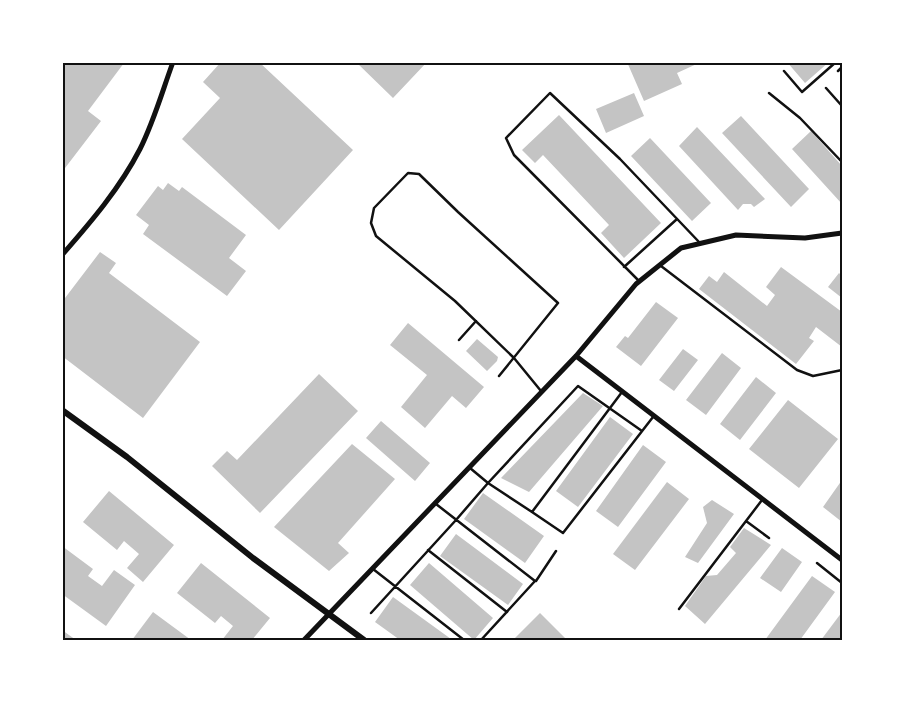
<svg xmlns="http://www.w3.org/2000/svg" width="905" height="703" viewBox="0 0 905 703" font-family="'Source Serif 4',serif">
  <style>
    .building { fill: #c4c4c4 }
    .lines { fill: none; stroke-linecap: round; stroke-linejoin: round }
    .service { stroke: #111; stroke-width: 2.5 }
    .minor { stroke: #111; stroke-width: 5 }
    .tertiary { stroke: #111; stroke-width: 6 }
    .neatline { fill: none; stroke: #111; stroke-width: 2 }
  </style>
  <rect width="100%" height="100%" fill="#fff"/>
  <path class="building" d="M62,62L124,63L88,111L101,121L62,172Z
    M221,62H259L353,150L279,230L182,139L220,98L203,82Z
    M356,62H427L393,98Z
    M627,62H701L677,73L682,84L644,101Z
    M787,62H829L805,83Z
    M634,93L644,116L606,133L596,109Z
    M559,115L661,223L624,258L601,233L609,225L543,155L535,163L522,150Z
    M741,116L809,189L791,207L722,133Z
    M697,127L765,199L754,207L751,204H743L738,210L679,146Z
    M811,131L842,166V204L792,149Z
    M650,138L711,203L692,221L631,156Z
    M168,183L179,191L182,187L246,235L229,258L246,271L227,296L143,234L149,225L136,215L158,186L163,190Z
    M100,252L116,263L109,273L200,342L143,418L62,356V302Z
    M781,267L842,312V347L816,327L809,338L814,341L796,364L699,289L709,276L717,282L724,272L767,306L775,295L766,287Z
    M839,273L842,276V298L828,287Z
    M656,302L678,318L641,366L616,347L625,336L628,338Z
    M408,323L484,387L466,408L452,396L425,428L401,407L427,375L390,345Z
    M477,339L498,357L497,361L487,371L466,351Z
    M683,349L698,360L674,391L659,380Z
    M722,353L741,368L706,415L686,400Z
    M319,374L358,411L260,513L212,466L227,451L237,460Z
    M756,377L776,393L740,440L720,424Z
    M583,393L603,406L529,492L501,478Z
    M788,400L838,439L799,488L749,449Z
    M610,417L633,434L578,507L556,491Z
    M381,421L430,463L415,481L366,438Z
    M352,444L395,479L338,543L349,553L329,571L274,527Z
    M643,445L666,462L618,527L596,511Z
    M842,480V522L823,507Z
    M667,482L689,499L635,570L613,554Z
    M109,491L174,545L143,582L127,568L139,554L124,541L117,550L83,522Z
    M483,493L544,536L525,563L464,519Z
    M712,500L734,514L698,563L685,557L707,523L703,507Z
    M744,528L771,545L705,624L685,606L706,576L717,575L736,553L730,547Z
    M456,534L523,584L508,605L440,556Z
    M62,546L93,569L88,576L102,586L114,570L135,585L106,626L62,594Z
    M782,548L802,562L781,592L760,578Z
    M201,563L270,618L252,640H222L233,626L221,616L215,623L177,593Z
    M429,563L493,618L474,640L410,585Z
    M812,576L835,592L800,640H765Z
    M393,597L451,639L450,640H400L375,622Z
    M153,612L191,640H132Z
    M842,612V640H821Z
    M540,613L567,640H513Z
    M62,630L76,640H62Z"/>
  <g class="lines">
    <path class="service" d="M784,71L802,92L836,62
      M838,71L842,67
      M826,88L842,106
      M769,93L800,118L842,162
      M661,266L797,370L813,376L842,370
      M624,267L677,219
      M639,281L514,155L506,138L550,93L620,159L700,243
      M459,340L476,321
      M499,376L558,303L458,212L419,174L408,173L374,208L371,223L376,236L455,301L514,358L541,391
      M622,392L532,512L488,483L578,386L642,431
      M436,504L535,581L481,640
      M532,512L563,533L653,417
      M746,521L769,538
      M428,550L507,612
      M817,563L842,583
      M373,569L464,640
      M536,581L556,551
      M679,609L762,500
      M371,613L456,520L488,483L470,468"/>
    <path class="minor" d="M62,255C91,222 120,188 140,149C154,121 162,92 173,62
      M576,356L842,560
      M304,640L576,356L636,284L681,248L736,235L805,238L842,233"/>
    <path class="tertiary" d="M62,410L127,457L253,558L364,640"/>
  </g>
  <rect width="905" height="703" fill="none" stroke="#ffffff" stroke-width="128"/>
  <rect x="64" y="64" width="777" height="575" class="neatline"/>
</svg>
